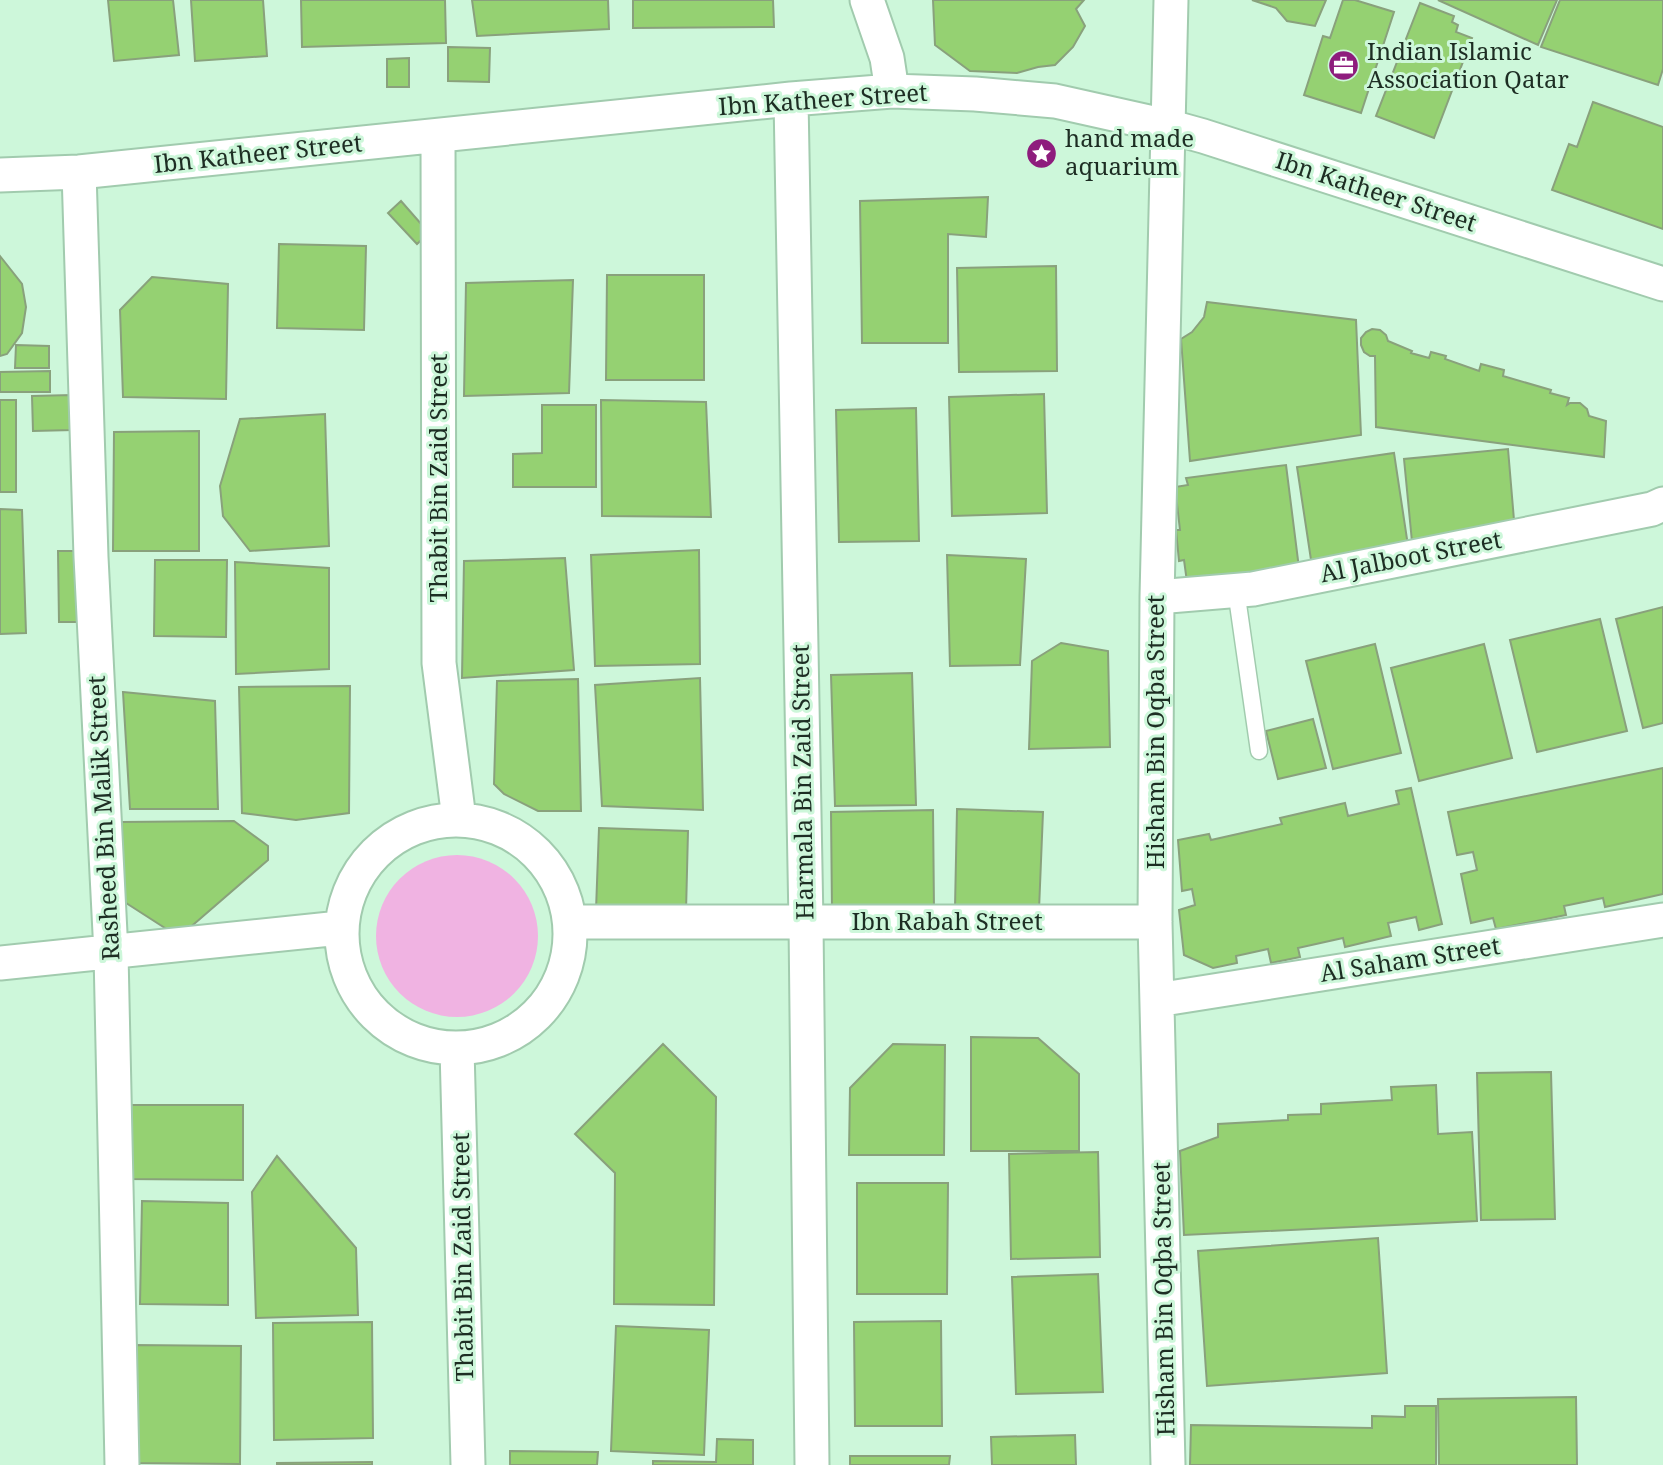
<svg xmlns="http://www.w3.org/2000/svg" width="1663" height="1465" viewBox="0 0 1663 1465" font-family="'Noto Serif',serif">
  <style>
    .green { fill: #f0b3e2 }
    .building { fill: #95d172; stroke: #89a17c; stroke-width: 2 }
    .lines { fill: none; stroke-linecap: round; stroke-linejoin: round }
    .service-casing { stroke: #a1cbae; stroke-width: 19 }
    .minor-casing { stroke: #a1cbae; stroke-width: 37 }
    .service { stroke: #fff; stroke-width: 16 }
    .minor { stroke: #fff; stroke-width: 33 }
    .labels { text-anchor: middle; stroke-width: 6; stroke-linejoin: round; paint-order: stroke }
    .poi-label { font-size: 24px; fill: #1d2d23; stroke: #cdf7da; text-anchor: start }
    .street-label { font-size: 24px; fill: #1d2d23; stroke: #cdf7da }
  </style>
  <rect width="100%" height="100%" fill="#cdf7da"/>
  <path class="green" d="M376 936a81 81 0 1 1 162 0a81 81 0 1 1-162 0Z"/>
  <path class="building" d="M108,0H173L179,55L114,61Z
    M191,0H263L267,56L195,61Z
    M301,0H445L446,43L302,47Z
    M472,0H608L609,29L477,36Z
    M633,0H773L774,27L633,28Z
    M933,0H1084L1076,9L1085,26L1073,47L1055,65L1038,67L1017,73L970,71L935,45Z
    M1252,0H1326L1315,26L1287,21L1276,8Z
    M1343,0H1355L1394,12L1361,113L1304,95L1323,36L1330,38Z
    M1438,0H1557L1538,45Z
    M1560,0H1663V69L1658,85L1541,47Z
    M1420,3L1454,16L1452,22L1458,25L1456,32L1472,38L1434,138L1376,116Z
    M448,47L490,48L489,82L448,81Z
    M409,58V87H387V59Z
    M1593,102L1663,127V229L1552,190L1569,144L1577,147Z
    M988,197L986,237L948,234V343H862L860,201Z
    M401,201L429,233L417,244L388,213Z
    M279,244L366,246L364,330L277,328Z
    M0,256L22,284L26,307L22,333L7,354L0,356Z
    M1056,266L1057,371L959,372L957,268Z
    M607,275H704V380H606Z
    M152,277L228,284L226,399L123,397L120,310Z
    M573,280L569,393L464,396L466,283Z
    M1207,302L1356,320L1361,435L1190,461L1181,339L1192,332L1204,317Z
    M1372,329L1380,330L1386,335L1388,341L1412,351L1411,353L1429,358L1431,352L1446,356L1445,359L1479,371L1481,364L1504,370L1503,376L1551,390L1550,393L1569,398L1567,405L1570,403H1580L1587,409L1589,416L1606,421L1604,457L1376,427L1375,356H1370L1364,352L1361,345V338L1366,332Z
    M16,345L49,346V368H15Z
    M50,371V392H0V372Z
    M1044,394L1047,513L952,516L949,397Z
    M72,395L73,430L33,431L32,396Z
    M0,400H16V492H0Z
    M601,400L706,402L711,517L602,516Z
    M542,405H596V487H513V454L542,453Z
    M916,408L919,541L839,542L836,410Z
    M325,414L329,546L250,551L223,516L220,486L240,419Z
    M199,431V551H113L114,432Z
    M1508,449L1515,532L1413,552L1404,459Z
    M1394,453L1410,559L1313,573L1297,467Z
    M1286,465L1300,576L1187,582L1184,560L1179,561L1176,530H1180L1175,487L1188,485L1186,478Z
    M0,509L22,510L26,633L0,634Z
    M699,550L700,664L595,666L591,555Z
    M58,551H76L77,622H59Z
    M947,555L1026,559L1020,665L950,666Z
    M565,558L574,670L462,678L464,561Z
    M155,560H227L226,637L154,636Z
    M235,562L329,568V669L236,674Z
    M1663,607V723L1643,728L1616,619Z
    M1600,619L1627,731L1537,752L1510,640Z
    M1061,643L1108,651L1110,747L1029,749L1032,661Z
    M1375,644L1401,753L1333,769L1306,661Z
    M1484,644L1512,758L1419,781L1391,668Z
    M912,673L916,805L835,806L831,675Z
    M700,678L703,810L602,806L595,685Z
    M578,679L581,811H538L504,794L494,784L497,681Z
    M350,686L349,813L296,820L242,813L239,687Z
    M123,692L215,701L218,809H130Z
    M1313,719L1326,768L1278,779L1266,731Z
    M1663,768V894L1605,907L1603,898L1564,906L1566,915L1496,929L1493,918L1471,923L1461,874L1477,870L1473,852L1457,855L1448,812Z
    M1411,788L1442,924L1419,930L1416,917L1388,923L1391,936L1345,947L1343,938L1298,948L1300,957L1271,963L1268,949L1236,956L1237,963L1213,968L1184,955L1179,910L1195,905L1192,889L1182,891L1178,840L1209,834L1211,840L1282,824L1280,818L1345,803L1348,816L1399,804L1396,791Z
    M957,809L1043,812L1039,910L955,908Z
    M933,810L934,910L832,911L831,812Z
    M234,821L268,846V860L179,937L123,901L122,822Z
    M599,828L688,831L686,912L596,910Z
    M971,1037L1038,1038L1079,1074V1151H971Z
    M663,1044L716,1097L714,1305L614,1304L615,1173L575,1134Z
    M893,1044L945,1045L944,1155H849L850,1088Z
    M1551,1072L1555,1219L1481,1220L1477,1073Z
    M1436,1085L1438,1134L1472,1132L1477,1221L1184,1235L1180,1151L1218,1137V1124L1288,1120V1115L1321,1114V1104L1392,1100L1391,1087Z
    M125,1105H243V1180L125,1179Z
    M1098,1152L1100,1257L1011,1259L1009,1154Z
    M277,1156L356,1248L358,1315L256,1318L252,1192Z
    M857,1183H948L947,1294H857Z
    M142,1201L228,1203V1305L140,1304Z
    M1378,1238L1387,1373L1207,1386L1198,1251Z
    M1098,1274L1103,1392L1016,1394L1012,1277Z
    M941,1321L942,1426H855L854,1322Z
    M372,1322L373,1438L274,1440L273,1323Z
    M616,1326L709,1330L704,1455L611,1451Z
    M133,1345L241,1346L240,1464L133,1463Z
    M1576,1397L1577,1465H1439L1438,1399Z
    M1405,1406H1436V1465H1190L1191,1425L1372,1428V1416L1405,1417Z
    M1075,1435L1076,1465H992L991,1437Z
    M717,1439L753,1440V1465H653V1461L716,1462Z
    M510,1451L598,1452L597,1465H510Z
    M850,1456H950L949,1465H850Z
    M372,1462V1465H277V1463Z"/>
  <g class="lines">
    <defs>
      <path id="service" d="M1236,590L1259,751"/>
      <path id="minor" d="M867,0L887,58L892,91
        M791,99L806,923L812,1465
        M438,137L439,663L459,819
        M79,172L91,557L111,953L122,1465
        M0,175L79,172L791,99L892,91L975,94L1055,101L1167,126L1203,136L1663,284
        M1157,597L1253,589L1652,509L1663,504
        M342 934a114 114 0 1 1 228 0a114 114 0 1 1-228 0Z
        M571,922H1155
        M0,963L340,928
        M1157,1000L1663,920
        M457,1049L468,1465
        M1168,1465L1155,922L1157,597L1171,0"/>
    </defs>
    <use href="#service" class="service-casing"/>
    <use href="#minor" class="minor-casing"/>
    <use href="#service" class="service"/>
    <use href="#minor" class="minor"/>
  </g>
  <defs>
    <symbol id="office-disc" viewBox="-11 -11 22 22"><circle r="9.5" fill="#8e1c7d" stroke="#cdf7da"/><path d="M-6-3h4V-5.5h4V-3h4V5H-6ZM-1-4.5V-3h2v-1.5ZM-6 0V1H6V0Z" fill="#fff"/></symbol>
    <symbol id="sight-disc" viewBox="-11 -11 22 22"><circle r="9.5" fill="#8e1c7d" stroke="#cdf7da"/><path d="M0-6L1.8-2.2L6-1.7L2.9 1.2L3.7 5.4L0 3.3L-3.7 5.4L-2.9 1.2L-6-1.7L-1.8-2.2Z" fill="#fff"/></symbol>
  </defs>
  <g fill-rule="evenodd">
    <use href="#office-disc" x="1326" y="48" width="35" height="35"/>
    <use href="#sight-disc" x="1024" y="136" width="35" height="35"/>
  </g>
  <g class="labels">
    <g class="poi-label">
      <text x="1367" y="60">Indian Islamic<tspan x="1367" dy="28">Association Qatar</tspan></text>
      <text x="1065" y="147">hand made<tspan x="1065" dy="28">aquarium</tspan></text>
    </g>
    <g class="street-label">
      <text transform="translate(823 100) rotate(-4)" y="8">Ibn Katheer Street</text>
      <text transform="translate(258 154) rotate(-6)" y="8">Ibn Katheer Street</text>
      <text transform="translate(1376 192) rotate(18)" y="8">Ibn Katheer Street</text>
      <text transform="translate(439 478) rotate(-90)" y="8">Thabit Bin Zaid Street</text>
      <text transform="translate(1411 557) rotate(-11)" y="8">Al Jalboot Street</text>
      <text transform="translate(1156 732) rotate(-90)" y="8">Hisham Bin Oqba Street</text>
      <text transform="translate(803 782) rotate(-91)" y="8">Harmala Bin Zaid Street</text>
      <text transform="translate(104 818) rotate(-93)" y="8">Rasheed Bin Malik Street</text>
      <text x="947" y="930">Ibn Rabah Street</text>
      <text transform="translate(1410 960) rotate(-9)" y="8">Al Saham Street</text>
      <text transform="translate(463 1257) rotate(-91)" y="8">Thabit Bin Zaid Street</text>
      <text transform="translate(1164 1299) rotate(-91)" y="8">Hisham Bin Oqba Street</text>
    </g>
  </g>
</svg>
